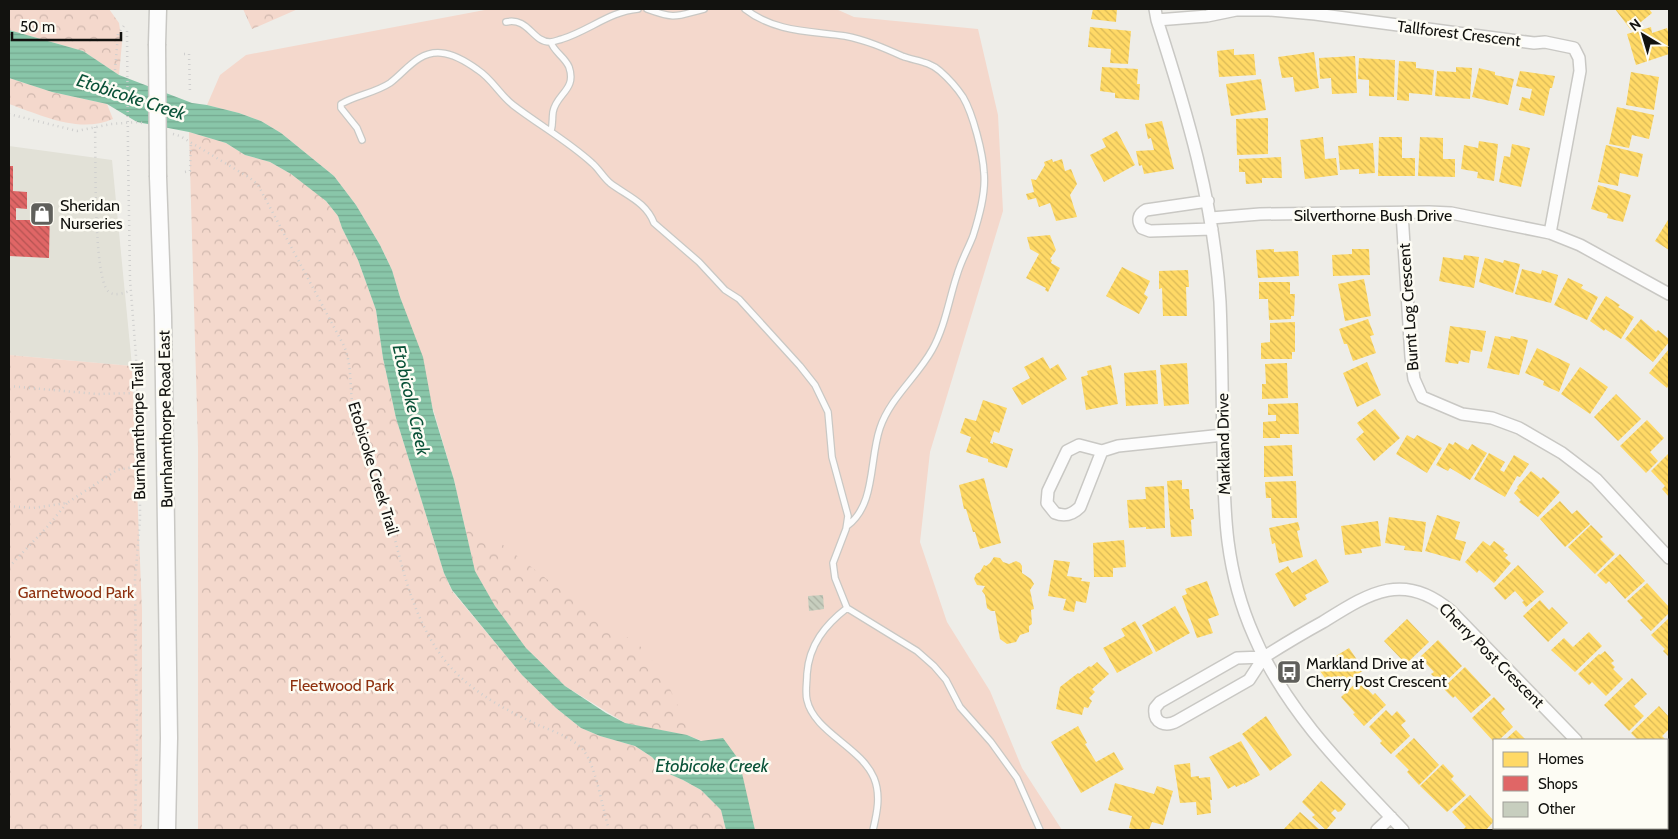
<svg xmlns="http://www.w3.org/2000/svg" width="1678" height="839" viewBox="0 0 1678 839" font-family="Cabin,sans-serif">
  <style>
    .built { fill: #e2e1d7 }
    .grass { fill: #f4d8cc }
    .forest { fill: url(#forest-crowns) }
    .water { fill: url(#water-rules) }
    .homes { fill: url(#homes-back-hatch) }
    .shops { fill: url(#shops-back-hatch) }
    .building { fill: url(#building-back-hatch) }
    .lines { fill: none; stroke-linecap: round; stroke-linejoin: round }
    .lane-casing { stroke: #c9c8c4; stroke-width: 8 }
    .street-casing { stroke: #c9c8c4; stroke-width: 14 }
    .secondary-casing { stroke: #c9c8c4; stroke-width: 19 }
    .path { stroke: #cfcfce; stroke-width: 2.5; stroke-dasharray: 1 4; stroke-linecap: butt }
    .lane { stroke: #fcfcfc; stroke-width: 5.5 }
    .street { stroke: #fcfcfc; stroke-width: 11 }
    .secondary { stroke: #fcfcfc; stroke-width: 16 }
    .secondary-bridge-casing { stroke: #c9c8c4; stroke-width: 19; stroke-linecap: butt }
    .path-bridge { stroke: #cfcfce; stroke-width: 2.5; stroke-dasharray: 1 4; stroke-linecap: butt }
    .secondary-bridge { stroke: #fcfcfc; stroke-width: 16 }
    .labels { text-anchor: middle; stroke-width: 5; stroke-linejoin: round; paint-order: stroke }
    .street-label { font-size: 16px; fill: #12120f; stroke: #fdfcf4 }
    .poi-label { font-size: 16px; fill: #12120f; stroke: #fdfcf4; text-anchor: start }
    .park-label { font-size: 16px; fill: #8e300e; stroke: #fdfcf4 }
    .water-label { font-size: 18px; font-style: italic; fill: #0a5238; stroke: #fdfcf4 }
  </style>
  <defs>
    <pattern id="forest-crowns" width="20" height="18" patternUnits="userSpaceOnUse" patternTransform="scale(1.25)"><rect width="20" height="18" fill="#f4d8cc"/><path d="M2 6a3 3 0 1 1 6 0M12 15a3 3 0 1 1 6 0" fill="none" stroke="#d0b8ae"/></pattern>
    <pattern id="water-rules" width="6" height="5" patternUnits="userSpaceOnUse" patternTransform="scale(1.25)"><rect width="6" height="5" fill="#89c6a9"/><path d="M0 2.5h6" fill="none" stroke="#75a990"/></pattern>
    <pattern id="homes-back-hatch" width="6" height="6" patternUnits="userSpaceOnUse" patternTransform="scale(1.25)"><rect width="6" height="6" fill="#ffd966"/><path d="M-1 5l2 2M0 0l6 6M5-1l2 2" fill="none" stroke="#dab957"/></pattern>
    <pattern id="shops-back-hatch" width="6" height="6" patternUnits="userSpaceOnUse" patternTransform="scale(1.25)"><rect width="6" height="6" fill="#e06666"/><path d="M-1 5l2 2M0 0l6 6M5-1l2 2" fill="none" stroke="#b45352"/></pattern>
    <pattern id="building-back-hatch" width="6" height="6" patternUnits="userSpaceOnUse" patternTransform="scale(1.25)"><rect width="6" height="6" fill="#c7cebe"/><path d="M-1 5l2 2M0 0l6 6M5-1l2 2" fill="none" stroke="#aab0a2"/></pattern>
  </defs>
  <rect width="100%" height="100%" fill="#eeede8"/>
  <path class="built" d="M9,146L112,160L132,366L9,355Z"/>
  <path class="grass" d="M490,9H836L854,17L978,29L998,115L1003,211L930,452L920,542L947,622L990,691L1022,768L1062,830H755L747,798L702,741L687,735L625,723L526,648L495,606L475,571L454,480L392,270L380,245L356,205L334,176L281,133L261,121L239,113L207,105L220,75L246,55Z"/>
  <path class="forest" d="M9,9H109L119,23L122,43L119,75L83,51L9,30Z
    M243,9H298L252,29Z
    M9,78L52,92L107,104L113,119C79,134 41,115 9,104Z
    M189,132L226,143L245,155L270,162L291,174L313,190L326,201L338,216L342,228L358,260L376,310L383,358L396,418L444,573L452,591L522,675L556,708L581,728L600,736L635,746L652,757L667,773L683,780L701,790L721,810L726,830H198V446Z
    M9,355L132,366L142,610V830H9Z
    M465,527L498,541L562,591L641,647L663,674L686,723L687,735L625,723L565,686L526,648L495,606L475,571Z"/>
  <path class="water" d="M9,30L83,51L119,75L192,103L207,105L239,113L261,121L281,133L334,176L356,205L380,245L392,270L400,297L423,357L433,411L454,480L475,571L495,606L526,648L565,686L606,713L625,723L687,735L701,741L723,738L739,760L755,830H726L721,810L701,790L683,780L667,773L652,757L635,746L600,736L581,728L556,708L522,675L452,590L444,573L396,418L383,358L376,310L358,260L342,228L338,216L326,201L291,174L270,162L245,155L226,143L189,132L137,122L107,104L52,92L9,78Z"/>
  <path class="homes" d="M1093,9H1117L1116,22L1091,19Z
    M1615,9H1649L1652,13L1631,30Z
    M1090,27L1131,31L1128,64L1110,63L1111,49L1088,47Z
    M1651,27L1652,33L1667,28L1669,35V54L1636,65L1627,34Z
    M1234,49V55L1254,54L1256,75L1219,77L1217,51Z
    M1314,52L1319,88L1295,92L1293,77L1282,78L1278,57Z
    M1355,56L1357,93L1332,94L1331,78L1320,79L1319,58Z
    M1359,58L1395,60L1394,97L1369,96V80L1358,79Z
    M1399,61L1416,62V68L1434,70L1432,95L1409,93V101L1397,100Z
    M1102,67L1138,69L1137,84H1140L1139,100L1115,98V93L1100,91Z
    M1456,67L1472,68L1470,99L1435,96L1437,71L1456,72Z
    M1479,68L1495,72V75L1514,79L1508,105L1472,97Z
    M1520,71L1555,76L1552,88H1550L1544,116L1519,110L1522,97L1530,99L1532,89L1516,86Z
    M1631,72L1659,77L1654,110L1626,105Z
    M1261,79L1266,110L1231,116L1226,84Z
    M1617,107L1654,115L1649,139L1632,135L1629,148L1609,144Z
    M1268,118V154L1237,155L1236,119Z
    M1162,121L1174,169L1144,174L1142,165L1139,166L1136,151L1154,150L1151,138L1148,139L1145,124Z
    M1117,131L1135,165L1104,182L1090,155L1106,147L1102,139Z
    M1323,137L1325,159L1336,158L1338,175L1305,179L1300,140Z
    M1379,137H1402V158H1415V176H1378Z
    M1420,137L1443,138V159H1455V177L1418,176Z
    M1479,141L1498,144L1494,181L1477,178L1478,172L1461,169L1464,145L1478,148Z
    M1373,143L1375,173L1359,174V169L1340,170L1338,146Z
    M1512,144L1530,148L1521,187L1499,182L1504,156L1510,157Z
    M1606,145L1643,154L1638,177L1620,173L1618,186L1598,182Z
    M1281,157L1282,178H1262V183L1246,184L1245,172H1239V159Z
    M1052,159L1053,162L1062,159L1065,171L1071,169L1077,184L1070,195L1077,217L1056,221L1050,203L1039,207L1036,198L1028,200L1026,194L1034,192L1031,179L1036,180L1045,165L1044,162Z
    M1598,185L1631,195L1623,222L1607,218L1608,214L1591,209Z
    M1668,220H1669V250L1655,241Z
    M1050,235L1056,250L1050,259L1052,260L1051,263L1060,268L1048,292L1045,290L1046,288L1026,278L1039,254L1030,249L1027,237Z
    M1274,249V252L1298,251L1299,276L1258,278L1256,250Z
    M1352,249H1369L1370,275L1333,276L1332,255L1352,254Z
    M1464,255L1479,257L1474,288L1439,281L1443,257L1463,260Z
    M1485,258L1503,263L1504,260L1520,264L1513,293L1479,282Z
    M1122,267L1150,281L1144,294L1148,297L1139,314L1106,296Z
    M1522,269L1541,274L1542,270L1558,275L1551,303L1515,294Z
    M1188,270L1189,287H1186L1187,316H1163L1162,288L1159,289V271Z
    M1568,278L1583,285L1581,288L1598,297L1587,320L1554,305Z
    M1364,279L1371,316L1345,321L1338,284Z
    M1259,282H1290V294H1295L1294,316H1291V319L1269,320L1268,299H1259Z
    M1606,296L1620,305L1618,307L1634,317L1621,339L1605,329L1604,331L1590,321Z
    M1368,319L1374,335L1370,336L1376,353L1353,361L1347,344H1344L1339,329Z
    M1641,319L1656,332L1658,330L1669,339V342L1653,362L1625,339Z
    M1295,322V352H1292V359H1261V343L1270,342V323Z
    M1450,326L1486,331L1482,352L1471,350L1469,363L1459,361L1458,364L1445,362Z
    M1495,336L1510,339L1511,336L1528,340L1519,375L1487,368Z
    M1537,348L1570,364L1559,392L1543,385L1544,381L1525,373Z
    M1669,349V385L1667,388L1649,373Z
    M1043,357L1050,369L1058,364L1067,379L1022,405L1012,388L1030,378L1024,367Z
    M1367,362L1381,395L1357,407L1343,373Z
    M1187,363L1189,404L1164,406L1160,365Z
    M1287,363L1288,398L1262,399V384H1266L1265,364Z
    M1111,365L1118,404L1086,410L1081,377L1088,375L1087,371Z
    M1580,367L1608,387L1590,414L1561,394Z
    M1156,370L1158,404L1126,406L1124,373Z
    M1616,394L1641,419L1618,441L1594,417Z
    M983,400L1007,408L999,433L994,431L990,443L993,444V442L1013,449L1007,468L988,462V459L966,452L971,437L960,433L965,418L976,421Z
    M1298,403L1299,434H1280V438H1263V422L1276,421V415H1268V404Z
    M1375,409L1400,438L1374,461L1356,439L1364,432L1357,423Z
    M1647,420L1664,438L1650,452L1658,461L1646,473L1620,446Z
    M1407,435L1414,439L1417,435L1442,448L1427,473L1396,454Z
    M1455,442L1468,450L1472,444L1487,453L1470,480L1450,468L1448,471L1436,465L1449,443L1453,445Z
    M1292,445L1293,476L1264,477V446Z
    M1489,453L1505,462L1500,470L1504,472L1514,455L1529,464L1520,477L1517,476L1505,497L1474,479Z
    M1669,453V497L1662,489L1665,486L1651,471Z
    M1531,471L1541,479L1543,477L1560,492L1538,517L1519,502L1521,500L1514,493L1518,488L1517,487Z
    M984,478L1001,543L980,549L975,532H973L966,509H964L959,485Z
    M1182,480V489H1189L1190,509H1193L1194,519L1191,520L1192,536L1171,537L1167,481Z
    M1296,481L1297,518H1272L1271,498H1266L1265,482Z
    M1164,486L1165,528L1146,529V527L1129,528L1127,500L1146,499L1145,487Z
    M1560,501L1572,514L1577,510L1590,524L1565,547L1540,519Z
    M1437,515L1460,522L1455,539L1466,542L1460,561L1425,551Z
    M1389,517L1426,522L1422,552L1404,550L1405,546L1385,543Z
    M1378,521L1381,546L1361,549L1362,553L1345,555L1341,526Z
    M1298,522L1300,530L1297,531L1303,557L1279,563L1275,543L1272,544L1269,528Z
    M1591,525L1603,537L1600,539L1615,554L1595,574L1568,547Z
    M1124,540L1126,567L1113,568V577H1094L1093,543Z
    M1483,541L1490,546L1494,541L1505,549L1503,551L1508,555L1505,558L1511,563L1494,583L1479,570L1477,573L1465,562Z
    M1620,554L1645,581L1625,599L1609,581L1606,584L1597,575Z
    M994,557L1000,558L1003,562L1009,564L1016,561L1020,563L1022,566V573L1031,579L1034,584L1030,590L1034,609L1031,610L1032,624L1029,626V632L1020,635L1016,642L1007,644L1000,639L995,611H991L987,608L985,595L982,591L985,586L977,585L974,579L976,574L980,572L984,565L986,566L990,563Z
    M1316,559L1329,582L1305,595L1307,599L1294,607L1275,574L1288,566L1292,573Z
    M1054,560L1070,562L1067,576L1082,578L1081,581L1090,582L1086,603L1076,601L1074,612L1063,610L1066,599L1048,596Z
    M1518,565L1544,592L1526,607L1522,602L1524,601L1515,591L1505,600L1494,588Z
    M1207,581L1219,615L1208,619L1213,633L1197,638L1182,596L1187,594L1185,589Z
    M1647,583L1669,607V613L1651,631L1640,620L1643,618L1627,601Z
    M1540,600L1549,610L1552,607L1568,623L1548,642L1523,616Z
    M1175,606L1190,633L1156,652L1142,625Z
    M1669,618V657L1663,651L1665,649L1651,635Z
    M1407,619L1429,642L1406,664L1384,641Z
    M1135,621L1153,653L1117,673L1103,648L1125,636L1121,629Z
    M1589,632L1602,646L1575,672L1551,650L1564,638L1573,647Z
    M1438,640L1462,666L1442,685L1431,674L1434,672L1420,657Z
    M1349,648L1364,670L1334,690L1320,671L1338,659L1336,656Z
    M1605,651L1614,661L1611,663L1615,667L1613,669L1623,679L1606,696L1592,682L1589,685L1578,674L1599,654L1600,655Z
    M1097,662L1109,674L1092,689L1095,692L1089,698L1092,701L1088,708L1084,707L1082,715L1056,709L1060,687L1078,673L1079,674L1089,666L1091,667Z
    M1465,667L1491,695L1471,713L1455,696L1453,698L1443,688Z
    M1632,678L1647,694L1634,706L1644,716L1629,731L1604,705Z
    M1359,680L1373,695L1375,693L1386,705L1364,726L1353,714L1355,713L1341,697Z
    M1494,697L1505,709L1501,713L1513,727L1499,740H1494V742L1472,718Z
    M1659,706L1669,717V729L1662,736L1666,740H1638L1631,733Z
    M1386,710L1392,716L1397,711L1406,721L1401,725L1410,736L1391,754L1380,743L1382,741L1369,727Z
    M1266,716L1292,755L1270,771L1242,734Z
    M1078,726L1087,743L1085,744L1096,762L1114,752L1124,769L1081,793L1051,742Z
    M1516,730L1526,740H1505Z
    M1414,738L1439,765L1419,785L1407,772L1409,770L1395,756Z
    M1241,741L1260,775L1244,784V783L1236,787L1235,785L1228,789L1209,757Z
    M1669,754V768L1667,766V757Z
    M1190,763L1191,777L1199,776V778L1210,777L1212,800H1210L1211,813L1197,815L1196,802L1180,803L1174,765Z
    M1443,764L1454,776L1451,779L1466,795L1447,812L1420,786Z
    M1321,781L1346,804L1341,811L1338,812L1335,809L1331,813L1336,818L1326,830L1312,817L1315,815L1302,802Z
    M1115,783L1154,794L1157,786L1173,791L1163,825L1152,822L1149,830H1135L1129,828L1132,816L1108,810Z
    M1470,795L1494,821L1486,830H1462L1466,827L1452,812Z
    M1300,812L1320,830H1283Z
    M1493,828H1501L1503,830H1491Z
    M1568,828H1582L1579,830H1571Z
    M1589,828H1606L1609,830H1586Z"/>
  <path class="shops" d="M9,166H13V191L27,192V209L16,208V220H33V206H50L49,258L9,256Z"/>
  <path class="building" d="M823,595L824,609L809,611L808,596Z"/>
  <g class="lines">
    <defs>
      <path id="lane" d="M647,9C677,20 676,16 704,9
        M745,9C774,32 810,31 845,36C866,40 884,48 902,56C915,61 929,61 940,71C948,78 957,88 963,97C973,114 983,153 984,173C986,193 979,217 973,236C968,249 961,261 957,275C949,299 945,327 932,350C917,377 890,398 880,428C869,460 876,505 847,526
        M506,22C529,17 532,42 550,42C554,42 558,40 562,39C588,31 611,11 638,9
        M551,131C553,124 552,119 553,112C556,94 577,90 569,67C565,57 553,51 551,42
        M362,140L357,128L341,108V104C356,95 375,93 390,83C406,71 418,51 441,53C454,54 467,62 478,70C492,79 500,95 513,105C539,125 568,141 592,163C599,169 603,177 610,183C627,196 646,202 654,223L699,262L725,290L739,299L800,366L815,385L828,412L832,457L848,516L846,529L833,563L835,578L847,608L917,651L934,666L946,680L960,707L991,742L1017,778L1040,830
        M847,608C825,625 809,645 807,674C807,683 805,692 807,700C814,732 861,747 874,778C881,795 877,813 873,830"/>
      <path id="street" d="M1155,9L1157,20C1187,113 1214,203 1220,302C1222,349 1222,396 1223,443C1224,513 1225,571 1254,636C1287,713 1347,771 1403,830
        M1157,20L1207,16L1236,10H1269L1315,14L1534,43L1545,42L1574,48L1579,58L1580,71L1550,233
        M1208,201L1146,210C1138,214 1137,221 1142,228L1150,231L1212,229
        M1402,213L1411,357L1414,379L1422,397L1462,414L1492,418L1519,428L1562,453L1596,479L1669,558
        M1211,218L1260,214L1429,212L1451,213L1550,233L1580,245L1669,294
        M1102,451L1079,445L1067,451L1048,491L1047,503L1055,513C1065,517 1072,515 1080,507L1102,451L1118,446L1223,435
        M1264,657C1283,645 1303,633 1323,622C1368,594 1403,570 1451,611L1576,740
        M1264,657L1249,680L1177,721C1166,727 1153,724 1155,708L1160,702L1237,658Z
        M1667,821L1669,822
        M1377,830L1391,817"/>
      <path id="secondary" d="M157,44L158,9
        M158,177L163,316L169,738L167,830"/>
    </defs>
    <use href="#lane" class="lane-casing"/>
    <use href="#street" class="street-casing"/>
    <use href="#secondary" class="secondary-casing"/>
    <path class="path" d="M184,54H189L190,92
      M115,70L118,34L126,23
      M9,114L77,131L111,124L138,122L142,123
      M95,127C96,154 93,276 108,291C114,297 123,293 130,291
      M173,134L180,136L250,178L258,185L343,344C354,367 348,393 355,418C361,438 372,458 378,478C398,538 404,606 443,658C465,687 499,707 532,722C548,730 572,736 584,751C596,767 603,810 609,830
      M128,150L130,280L136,356L140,466V519L135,580L137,736L135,830
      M185,172L190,171L191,143
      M9,386L97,394L137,393
      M9,506L33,508L67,503L117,470L140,466
      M9,567L48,526L67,503"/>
    <use href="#lane" class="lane"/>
    <use href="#street" class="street"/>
    <use href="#secondary" class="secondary"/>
    <defs>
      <path id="secondary-bridge" d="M157,44L158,177"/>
    </defs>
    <use href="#secondary-bridge" class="secondary-bridge-casing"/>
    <path class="path-bridge" d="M127,31L128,150"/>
    <use href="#secondary-bridge" class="secondary-bridge"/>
  </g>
  <defs>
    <symbol id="shop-square" viewBox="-11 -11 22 22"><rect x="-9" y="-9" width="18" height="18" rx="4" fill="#5f5f5b" stroke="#fdfcf4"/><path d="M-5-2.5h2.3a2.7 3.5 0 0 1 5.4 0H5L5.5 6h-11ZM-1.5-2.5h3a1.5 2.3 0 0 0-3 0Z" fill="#fff"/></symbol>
    <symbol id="bus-square" viewBox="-11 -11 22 22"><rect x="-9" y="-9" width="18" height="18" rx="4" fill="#5f5f5b" stroke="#fdfcf4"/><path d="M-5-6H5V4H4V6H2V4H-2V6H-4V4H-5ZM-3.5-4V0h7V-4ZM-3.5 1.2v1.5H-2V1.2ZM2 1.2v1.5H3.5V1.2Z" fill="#fff"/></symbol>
  </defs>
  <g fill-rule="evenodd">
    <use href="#shop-square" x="28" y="200" width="28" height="28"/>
    <use href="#bus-square" x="1275" y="658" width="28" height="28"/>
  </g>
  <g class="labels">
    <g class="street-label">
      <text transform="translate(1459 33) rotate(7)" y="6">Tallforest Crescent</text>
      <text x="1373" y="221">Silverthorne Bush Drive</text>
      <text transform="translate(1408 307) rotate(-94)" y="6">Burnt Log Crescent</text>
      <text transform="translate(165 419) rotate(-91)" y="6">Burnhamthorpe Road East</text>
      <text transform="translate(138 431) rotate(-91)" y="6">Burnhamthorpe Trail</text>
      <text transform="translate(1223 444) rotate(-91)" y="6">Markland Drive</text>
      <text transform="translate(374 468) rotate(73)" y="6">Etobicoke Creek Trail</text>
      <text transform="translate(1492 655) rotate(45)" y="6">Cherry Post Crescent</text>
    </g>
    <g class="poi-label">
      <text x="60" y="211">Sheridan<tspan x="60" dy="18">Nurseries</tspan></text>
      <text x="1306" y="669">Markland Drive at<tspan x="1306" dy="18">Cherry Post Crescent</tspan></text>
    </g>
    <g class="park-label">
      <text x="76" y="598">Garnetwood Park</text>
      <text x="342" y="691">Fleetwood Park</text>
    </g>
    <g class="water-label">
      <text transform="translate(131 97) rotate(18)" y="6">Etobicoke Creek</text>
      <text transform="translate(411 400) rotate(77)" y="6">Etobicoke Creek</text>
      <text x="712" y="772">Etobicoke Creek</text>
    </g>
  </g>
  <rect width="1678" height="839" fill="none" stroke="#12120f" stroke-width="20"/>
  <rect x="1493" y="739" width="175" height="90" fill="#fdfcf4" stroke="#9f9e98"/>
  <rect x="1503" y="752" width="25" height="15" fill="#ffd966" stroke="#9f9e98"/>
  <text x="1538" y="764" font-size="15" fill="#12120f">Homes</text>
  <rect x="1503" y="776" width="25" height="15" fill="#e06666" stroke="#9f9e98"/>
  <text x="1538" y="789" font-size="15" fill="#12120f">Shops</text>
  <rect x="1503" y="802" width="25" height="15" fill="#c7cebe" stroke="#9f9e98"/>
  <text x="1538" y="814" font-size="15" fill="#12120f">Other</text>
  <g transform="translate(1643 35) rotate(322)" stroke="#fdfcf4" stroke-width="4" paint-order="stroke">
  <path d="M0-4L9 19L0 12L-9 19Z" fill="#12120f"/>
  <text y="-8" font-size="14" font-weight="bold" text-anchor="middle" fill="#12120f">N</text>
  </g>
  <path d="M12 32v8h109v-8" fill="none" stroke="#12120f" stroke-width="2.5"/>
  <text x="20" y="32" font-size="15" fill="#12120f" stroke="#fdfcf4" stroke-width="4" paint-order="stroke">50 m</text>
</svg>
